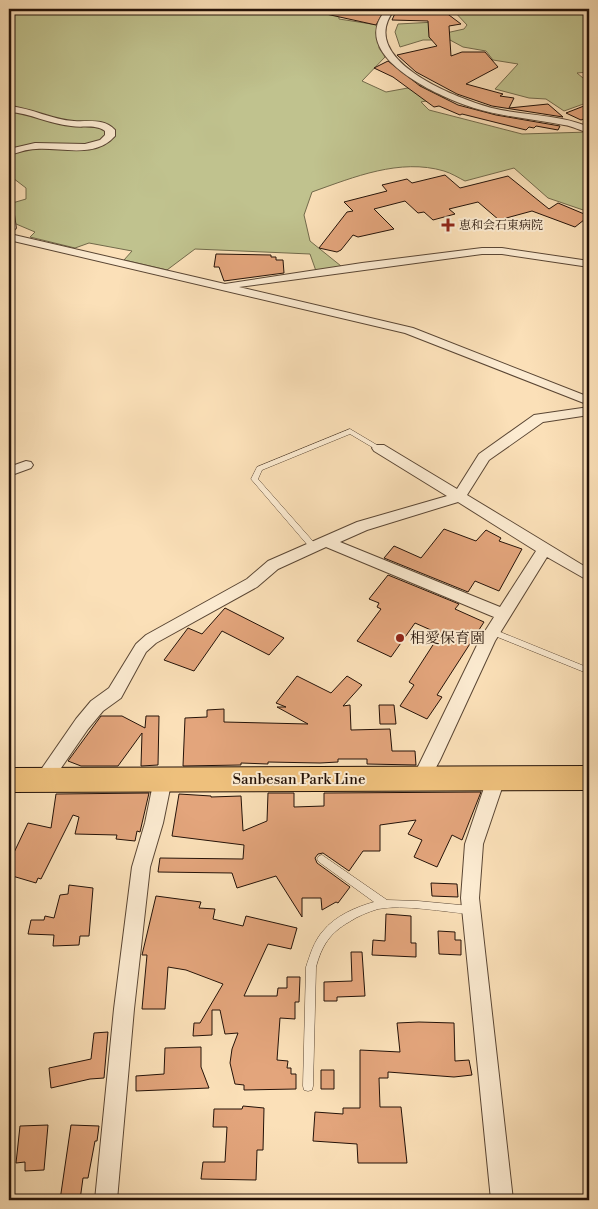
<svg xmlns="http://www.w3.org/2000/svg" width="598" height="1209" viewBox="0 0 598 1209" font-family="'Libre Bodoni','Noto Serif JP',serif">
  <style>
    .green { fill: #c0c28e; stroke: #726a4b }
    .building { fill: #e3a57c; stroke: #241208 }
    .lines { fill: none; stroke-linecap: round; stroke-linejoin: round }
    .service-casing { stroke: #5a4634; stroke-width: 1 }
    .minor-casing { stroke: #5a4634; stroke-width: 2 }
    .primary-casing { stroke: #241208; stroke-width: 2 }
    .service { fill: #fcebd1; fill-rule: evenodd }
    .minor { fill: #fcebd1; fill-rule: evenodd }
    .primary { fill: #eec07c; fill-rule: evenodd }
    .poi-dot { fill: #8f2418; stroke: #fcebd1; stroke-width: 2 }
    .labels { text-anchor: middle; stroke-width: 4; stroke-linejoin: round; paint-order: stroke }
    .far-poi-label { font-size: 12px; fill: #241208; stroke: #fcebd1; text-anchor: start }
    .poi-label { font-size: 15px; fill: #241208; stroke: #fcebd1; text-anchor: start }
    .street-label { font-size: 15px; fill: #241208; stroke: #fcebd1 }
  </style>
  <rect width="100%" height="100%" fill="#fbe0b8"/>
  <filter id="stains"><feTurbulence type="fractalNoise" baseFrequency=".004" numOctaves="4"/><feColorMatrix values="0 0 0 0 .2 0 0 0 0 .09 0 0 0 0 .02 0 0 0 .5 -.17"/></filter>
  <radialGradient id="worn" r=".72"><stop offset=".6" stop-color="#630" stop-opacity="0"/><stop offset="1" stop-color="#630" stop-opacity=".3"/></radialGradient>
  <path class="green" d="M9,9H339V19L378,25L379,48L385,57L362,81L386,92L424,85L446,97L421,102L429,110L522,134L589,132V212L548,198L514,168L465,181C459,178 451,173 444,171C400,158 354,177 312,192L304,215L310,241L341,266L316,271L310,254L195,249L167,270L124,260L132,251L89,243L75,248L30,237L35,232L9,221V204L26,199V188L9,175Z
    M452,9H589V72L577,73L589,83V102L564,111L546,99L529,98L495,89L518,64L493,60L486,51L463,47L450,40H423L400,47L395,32L398,24L436,22L446,33L464,29L467,25Z"/>
  <path class="building" d="M326,9H385L376,25L326,14Z
    M397,9H441L461,24L449,26L451,56L462,52H485L498,67L466,84L503,94L500,96L514,98L509,108L548,104L563,117L492,106L457,94L416,72L397,55L437,46L429,37L428,21L392,20Z
    M388,61L420,86L458,105L496,115L560,126L558,130L536,126L534,128L529,127L526,130L462,114L460,115L439,106L434,107L393,77L374,68Z
    M589,104V117L581,120L566,113Z
    M445,175L460,188L508,176L549,209L558,203L589,216L575,227L532,211L499,220L478,202L449,209L455,214L433,220L424,212L418,213L405,201L374,209L394,229L358,237L353,235L341,250L337,252L319,248L347,212L353,211L344,202L387,191L382,185L407,179L412,183Z
    M216,254L271,255V257H276V260H283L284,273L224,281L219,267H214Z
    M444,529L476,541L486,530L501,538L499,541L522,549L499,591L475,581L468,592L384,558L394,546L421,558Z
    M388,575L459,604L455,609L484,622L437,695L442,697L427,719L400,706L414,685L409,682L440,634L415,623L391,657L357,641L381,609L377,607L379,603L369,599Z
    M225,608L284,638L269,655L222,631L194,671L164,660L188,628L202,634Z
    M297,676L331,693L347,676L362,685L343,706L350,705L351,730L390,729L392,751H415L416,765L367,764V759H338V762L320,763L268,762V764L241,763V765L183,766L185,718L207,717V710L224,709V722L308,724L277,707H286L276,703Z
    M379,705H394L396,724H380Z
    M101,716H122L145,728L146,716H159L158,765L141,766L142,733L118,766H81L68,761Z
    M481,792L462,840L452,835L437,867L414,857L422,840L408,834L416,820L380,825V851H363L349,871L323,853L318,854L315,858L317,863L350,887L338,903L336,902L322,910L321,898H302V917L276,876L237,888L232,873L158,872L160,858L243,859L244,845L172,836L179,794L211,796V797L241,796L243,831L267,821L268,793H294V807L324,806V793Z
    M149,793L140,832L137,831L135,841L116,839L117,835L75,834L79,817L73,815L41,879L38,878L36,883L9,875V863L28,823L51,828L56,794Z
    M431,883L457,884L458,897L432,896Z
    M69,885L93,888L89,936H80L79,945L53,946L54,935L28,934L31,920H44L45,916L54,918L60,895L68,894Z
    M156,896L201,902L199,908L215,909L213,919L243,926L246,916L297,928L291,949L268,944L244,996H277L278,988H287V977H300L299,1002H295V1019L280,1018L277,1060L288,1061L287,1068H291V1074H296V1089L244,1090V1085L235,1084L230,1063L232,1049L238,1033L225,1034L220,1010H212V1035L193,1036L194,1023H200L223,984L186,970L168,967L165,1009H142L147,955H142Z
    M386,914L411,916V943H416V957L372,955L373,940L385,941Z
    M438,931L455,932V940H461V955L439,954Z
    M351,952H362L365,996L337,997V1001H324V982L352,981Z
    M419,1022L454,1023L455,1061L469,1060L472,1075L454,1077L388,1072V1078H379L380,1107H401L407,1163H358L357,1144L313,1141L315,1112L343,1114V1108H360V1050L400,1052L397,1023Z
    M108,1032L104,1078L90,1079L51,1088L49,1068L91,1059L94,1033Z
    M201,1047V1067L209,1088L136,1091V1076L164,1074L165,1048Z
    M321,1070H334V1089H321Z
    M243,1106L264,1108L263,1150H257L256,1180L201,1179L203,1162H225L227,1127H213L214,1109H242Z
    M48,1125L44,1170L25,1171V1162L16,1163L20,1126Z
    M71,1125L99,1126L97,1141H95L88,1178H83L80,1200H60Z"/>
  <g class="lines">
    <defs>
      <path id="service" d="M350,429L382,448L381,450H377L350,434L262,470L258,479L318,547L317,549H311L251,479L257,467Z
        M493,629L589,668V674L490,634L489,632L490,630Z
        M322,855L387,900L418,901L471,906L474,907L476,910L474,913L471,914C444,912 403,904 378,909C368,912 358,916 349,922C330,933 322,945 316,967L313,1086L312,1090L308,1091L304,1090L303,1086L306,967C310,955 314,941 323,931C335,916 356,907 374,902L319,862L317,859L319,856Z"/>
      <path id="minor" d="M387,9H395C354,59 456,98 492,108C524,116 559,114 589,127V133C581,131 573,126 564,125C534,119 504,117 474,108C441,98 344,55 387,9Z
        M9,106C32,108 52,120 74,121C88,122 104,118 115,130V136C95,159 61,147 36,149C26,149 18,153 9,155V149L35,143L85,144L100,140L105,135V131C95,124 82,128 71,126C49,124 30,113 9,112Z
        M9,212L14,215L16,228L10,234L225,284L362,263L482,248H502L589,261V267L502,254H482L239,287L413,328L589,397V405L405,333L9,240Z
        M589,407V415L543,422L489,460L467,495L589,569V581L547,557L495,641L440,760L427,784L421,786L415,784L412,779L480,639L494,617L326,547L278,569L257,587L156,643L146,652L121,698L103,711L88,729L50,784L44,786L38,784L35,779L38,774L76,719L91,701L109,688L136,644L146,635L247,579L268,561L357,522L447,496L374,451L372,448L374,445H384L457,489L479,454L534,415ZM458,502L536,551L500,607L340,542L367,530Z
        M26,461L31,462L33,465L31,468L9,476V467Z
        M163,772L169,774L172,779L163,823L150,867L134,1009L117,1200H95L114,1009L132,867L145,823L154,779L157,774Z
        M496,772L502,774L505,779L483,844L479,898L513,1200H491L461,898L465,844L487,779L490,774Z"/>
      <path id="primary" d="M589,766V790L9,792V768Z"/>
    </defs>
    <use href="#service" class="service-casing"/>
    <use href="#minor" class="minor-casing"/>
    <use href="#primary" class="primary-casing"/>
    <use href="#service" class="service"/>
    <use href="#minor" class="minor"/>
    <use href="#primary" class="primary"/>
  </g>
  <g class="poi-dot">
    <path d="M445.5 217.5h5v5h5v5h-5v5h-5v-5h-5v-5h5z"/>
    <circle cx="400" cy="638" r="5"/>
  </g>
  <g class="labels">
    <g class="far-poi-label">
      <text x="459" y="229">恵和会石東病院</text>
    </g>
    <g class="poi-label">
      <text x="410" y="643">相愛保育園</text>
    </g>
    <g class="street-label">
      <text x="299" y="784">Sanbesan Park Line</text>
    </g>
  </g>
  <rect width="598" height="1209" fill="none" stroke="#fbe0b8" stroke-width="30"/>
  <rect x="10" y="10" width="578" height="1189" fill="none" stroke="#241208" stroke-width="2.5"/>
  <rect x="15" y="15" width="568" height="1179" fill="none" stroke="#241208"/>
  <rect width="100%" height="100%" filter="url(#stains)"/>
  <rect width="100%" height="100%" fill="url(#worn)"/>
</svg>
